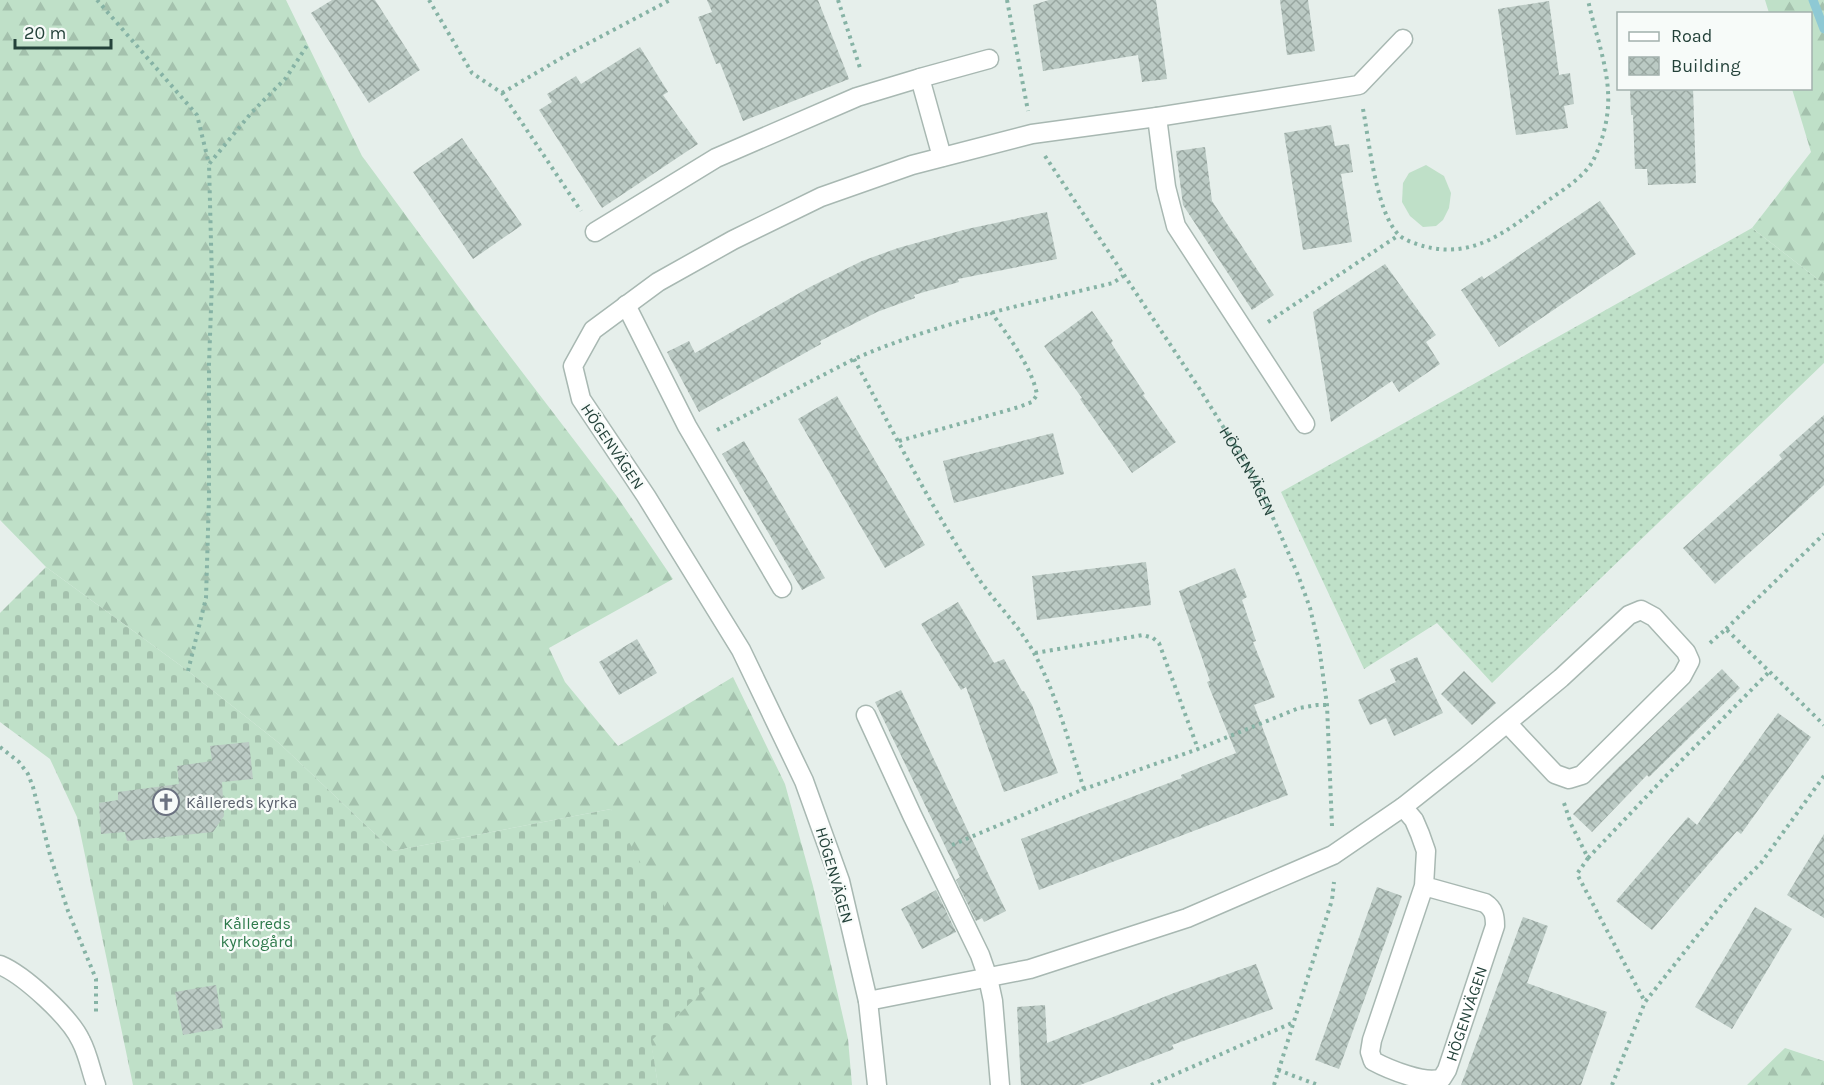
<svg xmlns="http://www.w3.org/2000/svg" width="1824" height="1085" viewBox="0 0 1824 1085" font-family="Karla,sans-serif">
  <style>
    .grass { fill: url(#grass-dots) }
    .forest { fill: url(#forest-firs) }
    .cemetery { fill: url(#cemetery-stones) }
    .park { fill: #bfe0c8 }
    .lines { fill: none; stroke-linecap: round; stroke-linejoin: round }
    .stream { stroke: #8ec9d4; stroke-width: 9 }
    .building { fill: url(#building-cross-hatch) }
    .minor-casing { stroke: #a8b8b2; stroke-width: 21 }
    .path { stroke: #86b3a5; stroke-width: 4; stroke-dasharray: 3 4.5; stroke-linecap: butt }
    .minor { stroke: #fff; stroke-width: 18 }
    .labels { text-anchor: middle; stroke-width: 4.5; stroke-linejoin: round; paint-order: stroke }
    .street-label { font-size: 16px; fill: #24423a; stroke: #f7fbf9 }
    .worship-label { font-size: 16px; fill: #5b616d; stroke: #f7fbf9; text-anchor: start }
    .park-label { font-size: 16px; fill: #2d7a4b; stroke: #f7fbf9 }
  </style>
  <defs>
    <pattern id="grass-dots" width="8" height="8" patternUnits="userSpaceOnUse" patternTransform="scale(1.5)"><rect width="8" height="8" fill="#bfe0c8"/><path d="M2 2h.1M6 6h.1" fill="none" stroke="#a4c1ad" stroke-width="1.8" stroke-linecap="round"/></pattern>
    <pattern id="forest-firs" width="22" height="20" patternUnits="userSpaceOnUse" patternTransform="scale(1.5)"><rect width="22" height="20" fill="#bfe0c8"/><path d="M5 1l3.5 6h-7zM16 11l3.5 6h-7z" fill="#a4c1ad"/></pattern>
    <pattern id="cemetery-stones" width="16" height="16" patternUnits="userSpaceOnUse" patternTransform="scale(1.5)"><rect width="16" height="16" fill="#bfe0c8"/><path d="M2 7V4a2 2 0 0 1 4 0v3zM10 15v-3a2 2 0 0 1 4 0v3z" fill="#a4c1ad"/></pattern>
    <pattern id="building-cross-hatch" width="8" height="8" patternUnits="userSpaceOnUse" patternTransform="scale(1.5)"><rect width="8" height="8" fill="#bbcac4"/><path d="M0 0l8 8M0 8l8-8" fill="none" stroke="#98a6a0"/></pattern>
  </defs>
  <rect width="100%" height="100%" fill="#e6efeb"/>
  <path class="grass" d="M1752,228L1824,284V363L1492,683L1437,623L1364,669L1281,492Z"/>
  <path class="forest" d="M0,0H286L362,156L500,343L616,495L673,579L549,648L565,682L618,746L733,677L785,784L813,886L848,1039L852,1085H658L611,809L393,851L279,743L188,671L46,567L0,520Z
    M1765,0H1824V284L1752,228L1811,152L1792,89L1810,88V14L1769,13Z
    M1785,1048L1824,1061V1085H1747Z"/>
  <path class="cemetery" d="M46,567L188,671L279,743L393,851L611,809L708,986L651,1041L658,1085H133L77,817L50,759L0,722V613Z"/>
  <path class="park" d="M1426,165L1444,176L1451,193L1449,208L1443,220L1436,226L1423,227L1410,216L1402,202L1403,183L1409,173Z"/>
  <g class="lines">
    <path class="stream" d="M1813,0L1824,29"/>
  </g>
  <path class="building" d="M332,0H375L420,70L369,103L311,13Z
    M707,0H818L849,79L743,121L720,63L716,64L698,17L712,12Z
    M1049,0H1156L1167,79L1142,82L1138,55L1043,71L1033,5Z
    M1280,0H1308L1315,51L1287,55Z
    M1549,1L1559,75L1570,73L1574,104L1564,106L1568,128L1516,135L1498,9Z
    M640,47L668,92L663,95L698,144L602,208L539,110L552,102L547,94L576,76L581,84Z
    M1630,88H1693L1696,183L1648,185L1647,169H1635L1633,115H1631Z
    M1331,125L1335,146L1349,144L1353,172L1341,174L1352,242L1303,250L1284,133Z
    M462,138L522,225L473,259L413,172Z
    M1205,147L1212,201L1274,295L1252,310L1183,205L1176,151Z
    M1600,201L1636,254L1499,347L1461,290L1482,276L1484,279Z
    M1047,212L1057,259L958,279L959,282L914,295L915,298L877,312L820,341L821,344L699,412L667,352L689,341L695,353L810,287L862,261L898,248L967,229Z
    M1385,264L1436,335L1426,342L1440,364L1399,392L1392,381L1331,422L1313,312Z
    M1092,311L1113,341L1111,343L1145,394L1143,395L1176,442L1132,473L1080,399L1082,398L1044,346Z
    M837,396L925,545L885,568L798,419Z
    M1824,415V485L1715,584L1683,548L1782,459L1779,455Z
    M1053,433L1064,474L954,503L943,461Z
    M744,441L825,578L802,590L722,454Z
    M1146,562L1151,605L1037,620L1032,576Z
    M1235,568L1247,597L1242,600L1256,641L1253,642L1275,697L1254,705L1288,795L1039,890L1021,839L1182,778L1181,775L1236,753L1207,682L1210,681L1179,591Z
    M958,602L994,663L1004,659L1022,691H1024L1032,705L1058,773L1004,792L966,687L961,690L921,624Z
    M637,639L657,673L619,695L599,662Z
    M1417,657L1443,713L1394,736L1386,718L1370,725L1358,700L1396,682L1390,669Z
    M1722,669L1740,688L1649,777L1647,775L1592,832L1573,814L1617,769Z
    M1464,671L1496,703L1472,725L1441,694Z
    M901,690L1006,911L984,922L982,918L976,921L956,880L960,877L875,702Z
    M1778,713L1811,737L1741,834L1737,831L1652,930L1616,901L1688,817L1697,825Z
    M249,742L253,779L222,782L224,816L213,832L127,841L125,832L101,834L99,803L118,800V792L179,784L177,766L212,761L210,746Z
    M1824,834V918L1787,895Z
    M1377,887L1402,896L1339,1069L1315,1060Z
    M936,890L956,932L922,949L901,909Z
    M1755,907L1792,929L1732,1029L1695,1007Z
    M1523,917L1548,926L1527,983L1607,1012L1581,1085H1461Z
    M1256,964L1273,1009L1172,1045L1174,1049L1080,1085H1021L1017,1007L1045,1005L1047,1043L1174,993Z
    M216,985L223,1028L183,1035L175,992Z"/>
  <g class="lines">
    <defs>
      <g id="minor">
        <path d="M1157,117L1166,187L1176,226L1305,424"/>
        <path d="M942,157L920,78L989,59"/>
        <path d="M595,232L716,158L857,97L920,78"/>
        <path d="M626,305L687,426L782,588"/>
        <path d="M866,715L912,815L980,955L988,978L993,1001L1000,1085"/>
        <path id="s2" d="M1403,807L1414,820L1420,834L1426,851L1424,886L1372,1040L1370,1052L1373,1061C1388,1069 1426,1085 1442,1078L1447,1070L1495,926C1495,916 1494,909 1485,903L1424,886"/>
        <path d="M0,965C24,975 70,1017 81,1041C88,1054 91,1071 96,1085"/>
        <path d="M868,1001L1030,969L1187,918L1333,855L1403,807L1466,757L1561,678L1629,615L1641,610L1654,617L1686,652L1690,661L1682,676L1582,775L1569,779L1555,774L1507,723"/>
        <path d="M877,1085L868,1001L840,881L804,781L741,650L646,496L581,399L573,366L593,330L658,282L733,240L821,197L912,165L1032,134L1157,117L1359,85L1403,39"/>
      </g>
    </defs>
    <use href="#minor" class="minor-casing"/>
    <g class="path">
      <path d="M97,0L197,115L209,164"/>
      <path d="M429,0L472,73L502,93L581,211"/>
      <path d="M838,0L861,71"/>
      <path d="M1007,0L1028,111"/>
      <path d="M502,93L570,53L670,0"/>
      <path d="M1363,109C1369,140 1376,213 1399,235C1404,240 1416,244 1423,246C1474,260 1508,230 1546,202C1561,191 1580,180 1591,164C1599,151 1605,131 1607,116C1613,77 1596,38 1588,0"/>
      <path id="s1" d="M1045,156L1199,388L1255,478L1278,529L1298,575L1310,608L1319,646L1327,705L1332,826"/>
      <path d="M1268,322L1399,235"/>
      <path d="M854,359C892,429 928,502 972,569C991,599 1017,622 1034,653C1057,695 1069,744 1084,789"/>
      <path d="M717,430L854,359C937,323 1025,304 1113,283L1123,276"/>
      <path d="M899,441L1019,407L1032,402L1037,395C1033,369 1007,334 991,312"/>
      <path d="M1726,629L1824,534"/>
      <path d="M1710,643L1726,629L1824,725"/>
      <path d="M1035,653L1143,635L1153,638L1159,643L1198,749"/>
      <path d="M188,671L206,598L209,497V364L212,281L209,164L252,112L286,78L308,44"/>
      <path d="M0,747L19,762L28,774L33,787L50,855L68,911L96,979V1016"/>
      <path d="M1564,803L1571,824L1588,858L1577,874L1645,1002"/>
      <path d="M952,845L1084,789L1198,749L1299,708L1317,705H1327"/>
      <path d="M1588,858L1665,777L1769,672"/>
      <path d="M1278,1070L1318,1085"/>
      <path d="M1151,1085L1294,1022"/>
      <path d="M1274,1085L1332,900L1334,882"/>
      <path d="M1612,1085L1645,1002L1731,893L1761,863L1824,776"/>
    </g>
    <use href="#minor" class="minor"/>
  </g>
  <defs>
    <symbol id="church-ring" viewBox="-11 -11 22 22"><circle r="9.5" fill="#f7fbf9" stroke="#6b7280" stroke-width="1.5"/><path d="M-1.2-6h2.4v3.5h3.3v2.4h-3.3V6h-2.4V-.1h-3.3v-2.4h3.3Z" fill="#6b7280"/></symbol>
  </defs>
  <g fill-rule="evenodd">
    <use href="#church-ring" x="151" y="787" width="30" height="30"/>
  </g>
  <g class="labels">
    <g class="street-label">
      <text transform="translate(613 446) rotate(56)" y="6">HÖGENVÄGEN</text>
      <text dy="6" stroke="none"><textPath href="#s1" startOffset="375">HÖGENVÄGEN</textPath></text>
      <text transform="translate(835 875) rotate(74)" y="6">HÖGENVÄGEN</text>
      <text dy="6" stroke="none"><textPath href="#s2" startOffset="411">HÖGENVÄGEN</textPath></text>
    </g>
    <g class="worship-label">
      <text x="186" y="808">Kållereds kyrka</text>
    </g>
    <g class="park-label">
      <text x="257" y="929">Kållereds<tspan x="257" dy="18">kyrkogård</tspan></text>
    </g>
  </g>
  <rect x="1617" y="12" width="195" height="78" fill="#f7fbf9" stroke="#a3b1ad" stroke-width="1.5"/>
  <rect x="1629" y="32" width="30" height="9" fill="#ffffff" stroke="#a3b1ad" stroke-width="1.5"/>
  <text x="1671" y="42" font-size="18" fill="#24423a">Road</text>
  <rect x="1629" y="57" width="30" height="18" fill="url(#building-cross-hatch)" stroke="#a3b1ad" stroke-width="1.5"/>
  <text x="1671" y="72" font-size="18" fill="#24423a">Building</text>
  <path d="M15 39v9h96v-9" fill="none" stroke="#24423a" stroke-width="3"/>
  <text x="24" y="39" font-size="18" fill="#24423a" stroke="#f7fbf9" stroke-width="4.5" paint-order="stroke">20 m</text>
</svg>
